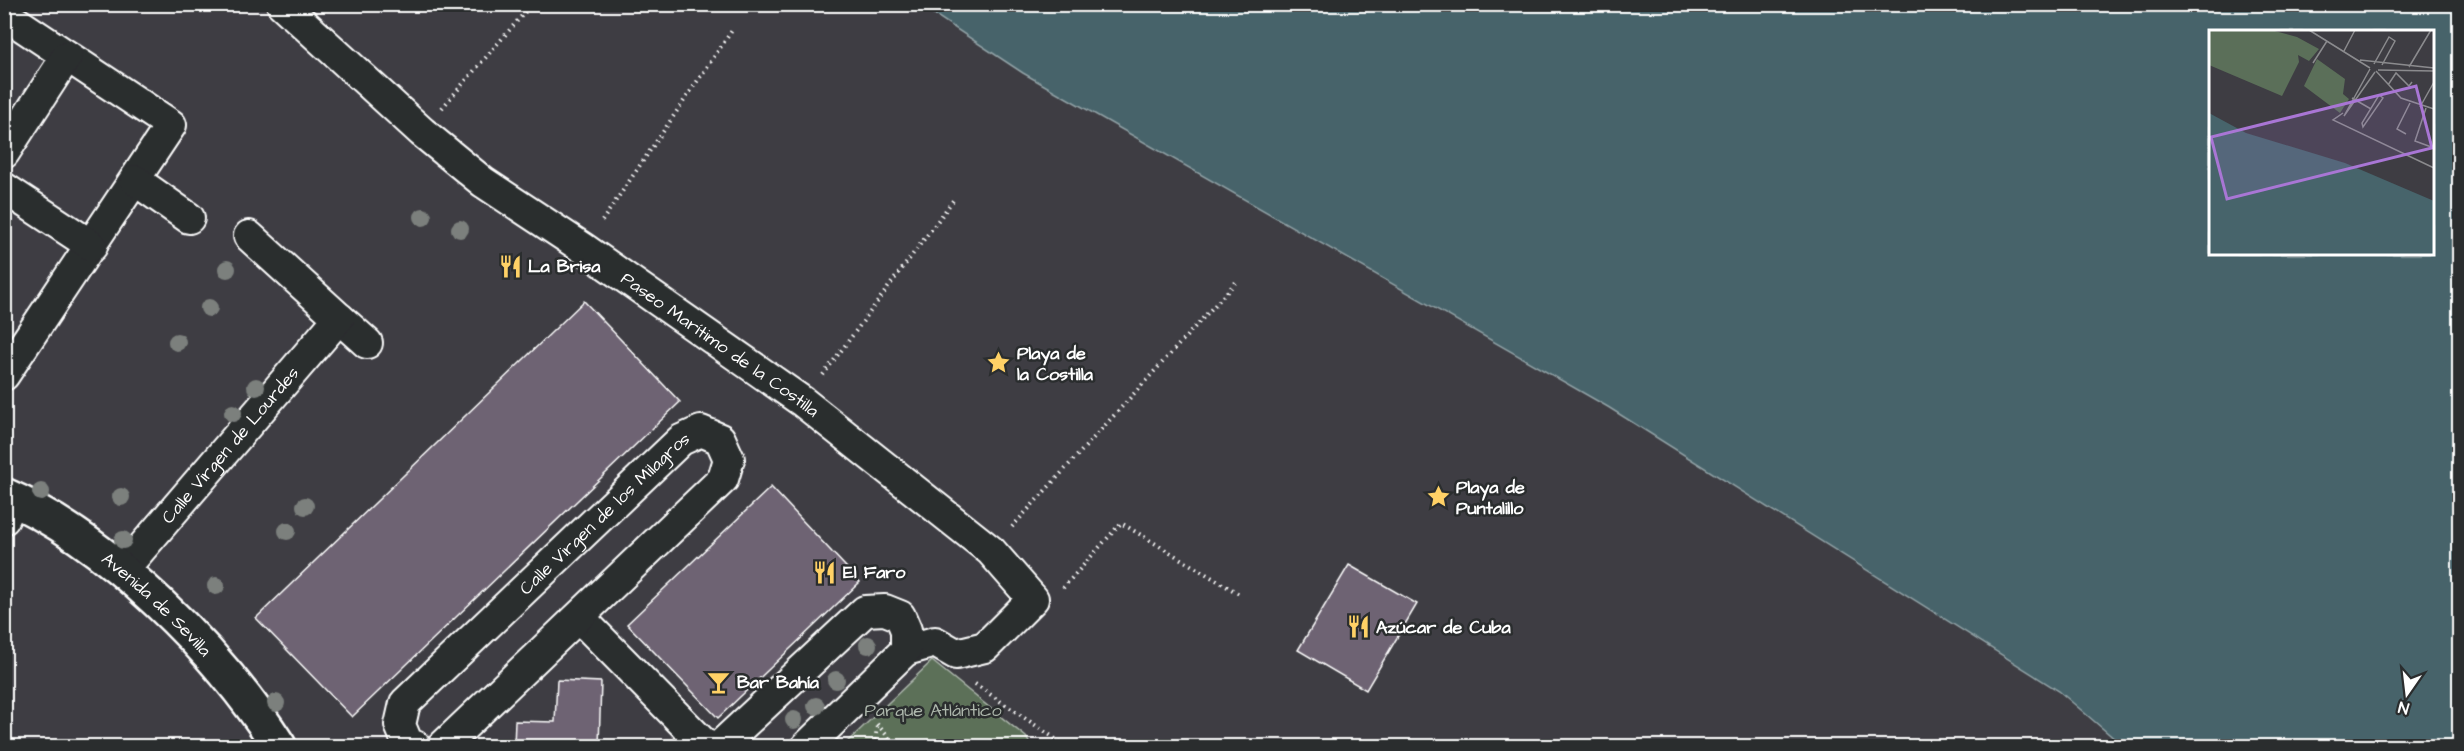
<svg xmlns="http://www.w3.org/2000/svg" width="2464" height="751" viewBox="0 0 2464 751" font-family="'Architects Daughter',sans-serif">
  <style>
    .green { fill: #5b6f59; stroke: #adb7ac; stroke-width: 1.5 }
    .water { fill: #47646b; stroke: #91a2a6; stroke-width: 1.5; fill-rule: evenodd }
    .building { fill: #6e6373; stroke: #fff; stroke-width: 1.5 }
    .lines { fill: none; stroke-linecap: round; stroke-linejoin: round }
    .street-casing { stroke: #fff; stroke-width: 34 }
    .secondary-casing { stroke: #fff; stroke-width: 38 }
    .path { stroke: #fff; stroke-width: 4; stroke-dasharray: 1.5 4.5; stroke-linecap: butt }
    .street { stroke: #2a2d2e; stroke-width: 30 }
    .secondary { stroke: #2a2d2e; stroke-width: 33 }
    .tree { fill: #7b807d }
    .labels { text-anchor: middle; stroke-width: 5; stroke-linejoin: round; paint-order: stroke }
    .poi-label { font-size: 18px; font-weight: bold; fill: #fff; stroke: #2a2d2e; text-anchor: start }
    .street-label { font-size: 18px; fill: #fff; stroke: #2a2d2e }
    .park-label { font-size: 18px; fill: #adb7ac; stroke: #2a2d2e }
    .inset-road { fill: none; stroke: #8b8b8e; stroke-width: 1.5 }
    .view { fill: #a976d5; fill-opacity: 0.15; stroke: #a976d5; stroke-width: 3 }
    .inset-edge { fill: none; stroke: #fff; stroke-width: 3 }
  </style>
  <rect width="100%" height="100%" fill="#3e3d43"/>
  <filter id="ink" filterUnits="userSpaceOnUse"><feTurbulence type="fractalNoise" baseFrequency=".0167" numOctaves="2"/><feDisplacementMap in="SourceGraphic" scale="12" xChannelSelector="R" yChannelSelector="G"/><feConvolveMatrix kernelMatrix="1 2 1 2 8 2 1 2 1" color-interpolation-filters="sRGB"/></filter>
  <g filter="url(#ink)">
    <path class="green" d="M932,661L1026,737L1031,746H843Z"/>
    <path class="water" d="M920,5H2459V746H2123L2059,691L1608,407L1023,73ZM2210,32H2432V254H2210Z"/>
    <path class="building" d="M584,301L680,402L352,717L256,618Z
      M771,487L860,582L718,718L627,624Z
      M1349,565L1417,604L1366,690L1298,650Z
      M557,680L601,682L599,746H514L515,721L555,722Z"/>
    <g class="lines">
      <defs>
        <g id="street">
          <path id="s1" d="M282,4L422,132L483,182L583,248L803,402L991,551L1033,599L985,647L956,654L935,642L906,650"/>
          <path d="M4,14L171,125L4,375"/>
          <path d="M4,153L67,56"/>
          <path d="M135,180L189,218"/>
          <path d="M4,188L92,246"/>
          <path d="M339,318L367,343"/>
          <path d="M4,519L14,499"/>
          <path id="s2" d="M122,571L339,318L249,236"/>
          <path d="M580,618L706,746"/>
          <path id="s3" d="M415,746L408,744L400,725L405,703L681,440L701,431L720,439L729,459L723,479L443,746"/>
          <path d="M720,746L865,611L885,610L900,616L906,630V650L807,746"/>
        </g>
        <g id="secondary">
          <path id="s4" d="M4,495C107,539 220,653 279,746"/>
        </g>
      </defs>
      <use href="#street" class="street-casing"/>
      <use href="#secondary" class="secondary-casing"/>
      <path class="path" d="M442,108L532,4
        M602,221L733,29
        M823,375L954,199
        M1012,527L1236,282
        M1063,588L1121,523L1241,595
        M975,684L1066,746
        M877,724L896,746
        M875,746L877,725"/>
      <use href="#street" class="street"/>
      <use href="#secondary" class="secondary"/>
    </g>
    <g class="tree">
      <circle cx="423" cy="217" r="9"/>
      <circle cx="460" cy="229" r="9"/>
      <circle cx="227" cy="269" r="9"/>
      <circle cx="209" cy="308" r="9"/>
      <circle cx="177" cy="342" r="9"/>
      <circle cx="256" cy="387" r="9"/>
      <circle cx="233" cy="413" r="9"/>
      <circle cx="41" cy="492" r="9"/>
      <circle cx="121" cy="497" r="9"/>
      <circle cx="305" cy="506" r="9"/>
      <circle cx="287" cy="531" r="9"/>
      <circle cx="123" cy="540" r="9"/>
      <circle cx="216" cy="586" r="9"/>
      <circle cx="868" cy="645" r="9"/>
      <circle cx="836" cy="680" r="9"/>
      <circle cx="276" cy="703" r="9"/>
      <circle cx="816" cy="706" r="9"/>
      <circle cx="794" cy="720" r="9"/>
    </g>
  </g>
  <defs>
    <symbol id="restaurant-bare" viewBox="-9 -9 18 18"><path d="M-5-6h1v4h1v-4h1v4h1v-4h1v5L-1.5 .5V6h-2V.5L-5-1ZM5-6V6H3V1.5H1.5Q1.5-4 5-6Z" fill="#ffd166" stroke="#2a2d2e" stroke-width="2.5" paint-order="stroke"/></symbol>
    <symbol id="sight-bare" viewBox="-9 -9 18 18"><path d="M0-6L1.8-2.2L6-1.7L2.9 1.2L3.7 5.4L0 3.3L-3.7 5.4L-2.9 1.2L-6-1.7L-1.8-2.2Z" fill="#ffd166" stroke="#2a2d2e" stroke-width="2.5" paint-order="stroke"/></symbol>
    <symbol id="bar-bare" viewBox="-9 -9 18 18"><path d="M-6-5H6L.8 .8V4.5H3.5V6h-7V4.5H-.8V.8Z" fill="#ffd166" stroke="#2a2d2e" stroke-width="2.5" paint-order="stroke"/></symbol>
  </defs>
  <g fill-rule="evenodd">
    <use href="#restaurant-bare" x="494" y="250" width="33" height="33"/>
    <use href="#sight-bare" x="982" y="346" width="33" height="33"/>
    <use href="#sight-bare" x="1422" y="480" width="33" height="33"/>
    <use href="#restaurant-bare" x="808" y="556" width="33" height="33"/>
    <use href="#restaurant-bare" x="1342" y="610" width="33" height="33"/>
    <use href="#bar-bare" x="702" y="666" width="33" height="33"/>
  </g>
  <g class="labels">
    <g class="poi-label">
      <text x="528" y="272">La Brisa</text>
      <text x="1017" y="359">Playa de<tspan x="1017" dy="21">la Costilla</tspan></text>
      <text x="1456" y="493">Playa de<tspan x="1456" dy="21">Puntalillo</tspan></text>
      <text x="843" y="578">El Faro</text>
      <text x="1376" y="633">Azúcar de Cuba</text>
      <text x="737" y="688">Bar Bahía</text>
    </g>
    <g class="street-label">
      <text dy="6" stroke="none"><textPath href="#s1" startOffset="556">Paseo Marítimo de la Costilla</textPath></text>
      <text dy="6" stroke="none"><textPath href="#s2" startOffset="166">Calle Virgen de Lourdes</textPath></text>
      <text dy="6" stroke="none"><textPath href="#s3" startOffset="326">Calle Virgen de los Milagros</textPath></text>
      <text dy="6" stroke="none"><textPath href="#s4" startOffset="189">Avenida de Sevilla</textPath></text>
    </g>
    <g class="park-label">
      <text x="933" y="716">Parque Atlántico</text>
    </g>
  </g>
  <g transform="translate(2209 30)">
    <rect width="225" height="225" fill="#3e3d43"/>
    <path d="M0,0H62L88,7L110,19L100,31L89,25L90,32L73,66L0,35ZM108,29L136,49L134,64L140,69L131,83L95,56Z" fill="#5b6f59"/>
    <path d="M0,83L37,103L136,133L225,171V225H0Z" fill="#47646b"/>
    <path class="inset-road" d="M100,0L161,38M135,21L146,0M151,30L225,38M104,33L118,11M165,34L180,7L186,11L173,35M200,37L222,0M161,39L135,86L166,42M169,40L225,41M167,41L192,68L225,79M179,55L187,43L200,56L203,52M170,65L174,68L154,97L153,93ZM143,68L162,79M211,77L225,52M217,78L206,111L225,118M134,83L124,90L225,138M197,104L188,99L201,73"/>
    <path class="view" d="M207,56L223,118L18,169L2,107Z"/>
    <rect width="225" height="225" class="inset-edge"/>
  </g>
  <rect width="2464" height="751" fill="none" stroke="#2a2d2e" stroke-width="24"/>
  <rect x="12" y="12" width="2440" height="727" fill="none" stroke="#fff" stroke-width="2" filter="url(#ink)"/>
  <g transform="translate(2407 694) rotate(194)" stroke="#2a2d2e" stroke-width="4.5" paint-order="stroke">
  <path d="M0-4.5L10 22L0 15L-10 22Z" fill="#ffffff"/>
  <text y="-9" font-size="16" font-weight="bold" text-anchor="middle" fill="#ffffff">N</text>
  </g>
</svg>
